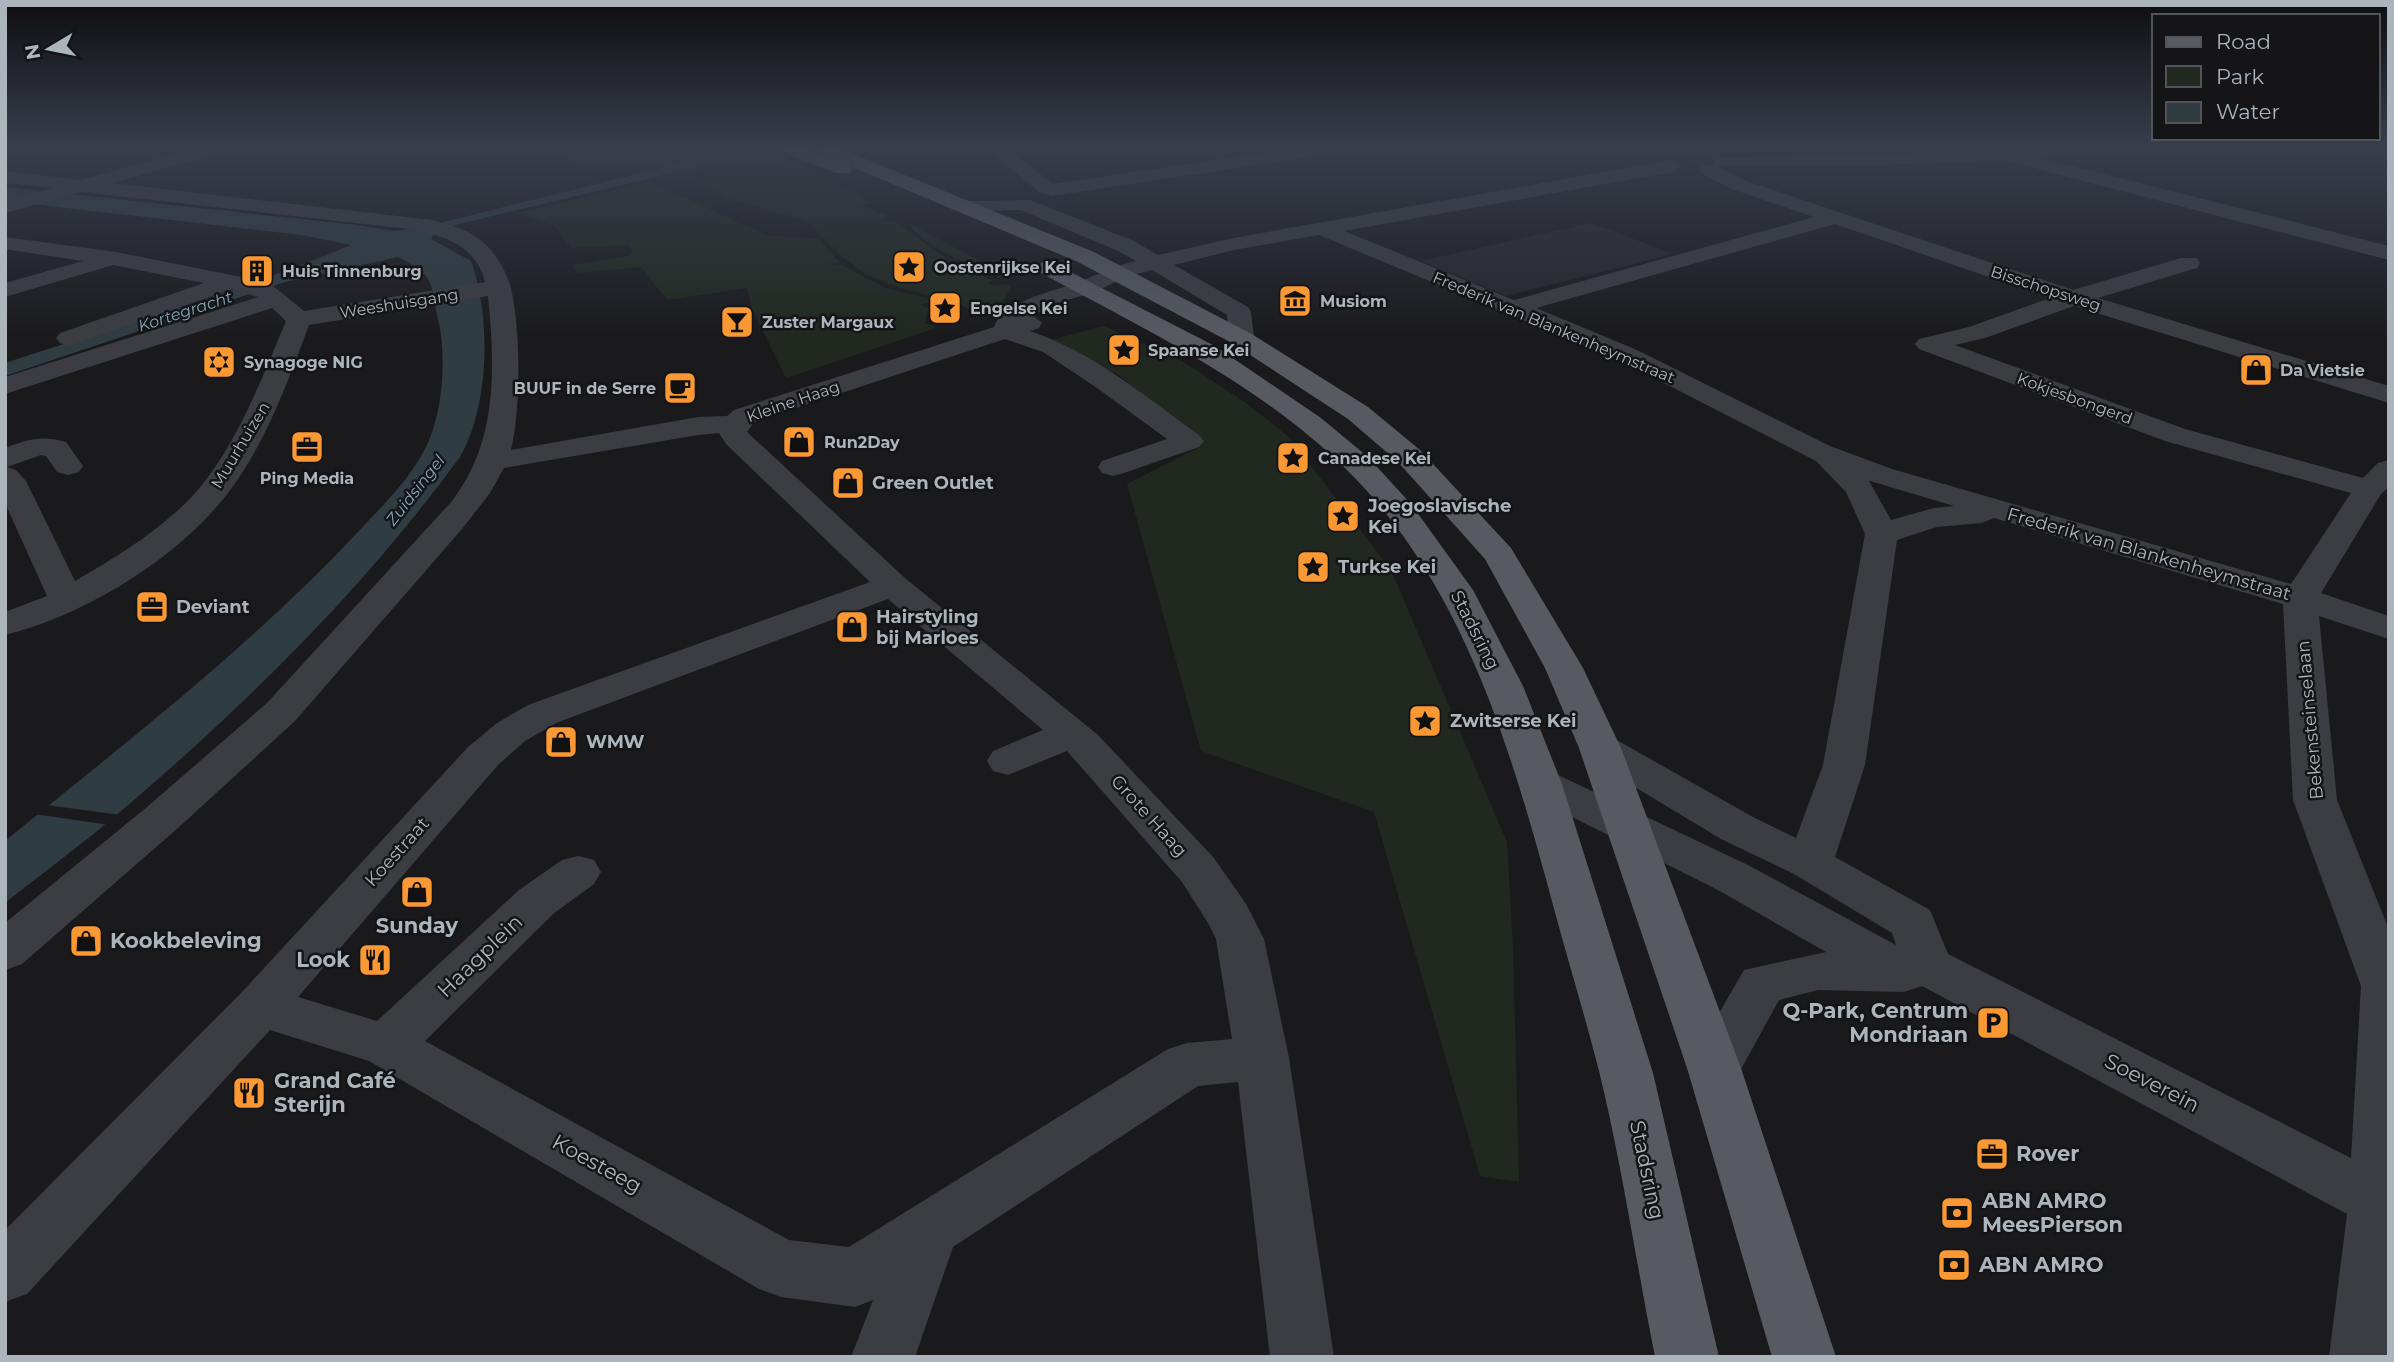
<svg xmlns="http://www.w3.org/2000/svg" width="2394" height="1362" viewBox="0 0 2394 1362" font-family="Montserrat,sans-serif">
  <style>
    .built { fill: #26262a }
    .green { fill: #20281f }
    .water { fill: #2f3c42 }
    .pier { fill: #1a1a1d }
    .lines { fill: none; stroke-linecap: round; stroke-linejoin: round }
    .minor { fill: #3b3d42; fill-rule: evenodd }
    .major { fill: #575a61; fill-rule: evenodd }
    .labels { text-anchor: middle; stroke-width: 5; stroke-linejoin: round; paint-order: stroke }
    .far-poi-label { font-size: 16px; font-weight: bold; fill: #acb4bc; stroke: #151518; text-anchor: start }
    .far-street-label { font-size: 16px; fill: #acb4bc; stroke: #151518 }
    .far-water-label { font-size: 16px; font-style: italic; fill: #82a8b8; stroke: #151518 }
    .poi-label { font-size: 18px; font-weight: bold; fill: #acb4bc; stroke: #151518; text-anchor: start }
    .street-label { font-size: 18px; fill: #acb4bc; stroke: #151518 }
    .near-poi-label { font-size: 21px; font-weight: bold; fill: #acb4bc; stroke: #151518; text-anchor: start }
    .near-street-label { font-size: 21px; fill: #acb4bc; stroke: #151518 }
  </style>
  <rect width="100%" height="100%" fill="#1a1a1d"/>
  <path class="built" d="M1591,223L1673,254L1506,296L1421,261Z"/>
  <path class="green" d="M504,147H690L697,153L677,164L637,174Z
    M779,156L817,172L871,203L860,205L888,216L882,218L883,221L896,222L947,259L993,281L988,283L993,286L1006,284L1011,287L1002,304L978,315L960,304L894,286L865,274L844,258L808,222L731,199L692,180L702,177L700,173L677,172Z
    M650,182L766,235L819,239L840,263L830,264L842,265L885,288L934,300L921,305L928,308L925,324L936,326L931,330L786,378L752,309L747,288L667,300L641,267L578,273L572,265L629,256L633,251L628,245L571,248L555,226L517,213Z
    M909,223L1006,275L998,276C975,268 920,245 909,223Z
    M1104,326L1184,362L1246,403L1289,437L1391,570L1507,842L1513,946L1519,1182L1480,1176L1374,812L1201,751L1127,484L1200,447L1199,439L1117,374L1044,342Z"/>
  <path class="water" d="M690,147H735L761,157L752,161H734L680,171L459,224L435,233L431,239L471,261C491,316 490,405 460,457C367,584 254,697 134,800C93,836 48,869 5,903V841C125,743 250,647 356,534C383,505 415,475 430,438C443,405 446,358 439,323C430,284 438,277 398,257L285,282L5,376V363C121,325 239,292 351,245L302,235L5,201V187L357,225L393,231L420,228L677,164L697,153Z"/>
  <path class="pier" d="M46,805L121,815L110,825L34,814Z"/>
  <g class="lines">
    <path class="minor" d="M202,147H231L228,151L112,183L432,220C451,225 470,230 485,244C496,254 506,271 510,285C521,324 521,409 511,450L698,417L727,416L734,410L994,327C1002,301 1056,291 1079,282C1099,274 1114,266 1136,261L1118,251L1021,210L962,211L959,207L962,203L969,201L1030,200L1134,241L1158,255L1234,238L1672,160L1679,162L1681,166L1672,172L1344,231L1514,300L1814,217L1732,189L1701,173L1699,169L1701,165H1715L1713,162L1716,158L1906,154L2025,147H2098L2089,152L2036,157L2389,246V260L2002,160L1860,166H1717L1746,181L2073,290L2181,258H2197L2200,263L2197,268L2098,298L2389,386V403L2074,306L1985,338L1955,345L2185,429L2363,478L2378,463L2389,460V487L2381,494L2321,593L2389,616V639L2319,616L2337,800L2389,930V1357H2329L2347,1214L1922,986L1904,992L1818,990L1779,1000L1733,1084L1714,1090L1695,1084L1687,1068L1744,970L1826,952L1718,890L1526,794L1520,784L1526,774L1541,770L1556,774L1750,866L1896,945L1892,933L1794,874L1721,839L1585,757L1579,748L1585,739L1600,735L1615,739L1753,817L1796,838L1823,765L1865,534L1846,492L1816,461L1619,360L1319,235L1234,250L1174,265L1248,307L1251,312L1254,338L1250,343L1241,346L1232,343L1228,338L1227,315L1152,270L1125,277L1095,292L1050,305L1034,316L1042,323L1039,328L1030,331C1093,352 1146,397 1199,435L1204,441L1199,447L1124,473L1113,476L1102,473L1098,467L1102,461L1167,439L1097,388L1043,352L1005,339L754,422L747,432L905,578L1098,735L1214,858L1246,904L1264,939L1289,1058L1334,1357H1270L1238,1082L1198,1086L953,1247L915,1357H851L873,1300L855,1307L781,1297L759,1289L369,1061L270,1030L27,1294L5,1302V1230L242,992L468,747L497,723L528,705L870,582L726,444L719,433L698,435L504,468L490,493L462,529L295,721L178,828L22,964L5,970V923L147,807L267,703L452,501C498,441 495,368 488,296L309,325C288,381 267,440 231,489C181,557 86,615 5,635V612L47,596L5,503V448C29,439 41,435 66,442L83,466L79,472L68,475L57,472L46,456L41,455L7,467L16,470L26,481L75,581C111,560 146,539 177,511C229,466 260,383 286,321L272,308L5,394V377L258,297L232,289L69,346L60,343L56,338L60,333L204,283L113,265L5,297V283L83,261L5,249V237L116,252L256,280L272,285L304,311L485,282C476,245 443,235 409,229L82,192L5,213V201L52,188L5,183V171L81,180ZM1835,224L2050,298L1969,327L1919,339L1915,344L1919,349L2165,441L2351,493L2291,584L1892,469L1830,446L1637,350L1536,308ZM1869,481H1870L1954,506L1934,508L1891,520ZM1994,518L2283,604L2293,800L2361,986L2351,1158L1948,954L1930,910L1835,857L1865,765L1897,540L1937,527L1982,523ZM888,599L1043,730L993,751L987,761L993,771L1008,775L1067,751L1182,882L1208,923L1216,939L1232,1039L1187,1043L1168,1049L849,1247L789,1240L425,1041L553,914L594,884L601,872L594,860L578,856L562,860L519,890L377,1021L298,997L498,765L525,741L556,723Z
      M985,147H1005L1053,184L1305,147H1351L1342,152L1052,196L1039,192Z"/>
    <path class="major" d="M778,147H803L825,156L811,147H836L1094,252L1250,333L1368,407L1420,450L1511,548L1583,668L1621,748L1741,1068L1836,1357H1772L1687,1068L1579,748L1545,668L1485,559L1398,462L1348,419L1232,343L1078,262L850,166L852,169L850,173H836L781,151Z
      M1049,261L1215,346L1321,418L1368,457L1411,504L1473,590L1523,686L1562,784L1653,1073L1719,1357H1655C1636,1262 1622,1165 1599,1071C1585,1016 1568,961 1553,905C1511,750 1464,585 1346,469C1259,384 1147,330 1041,273L1038,268L1041,263Z"/>
  </g>
  <linearGradient id="sky" x2="0" y2="1"><stop stop-color="#0e0e10"/><stop offset="0.43" stop-color="#383e4c"/><stop offset="1" stop-color="#383e4c" stop-opacity="0"/></linearGradient>
  <rect width="2394" height="338" fill="url(#sky)"/>
  <defs>
    <symbol id="sight-square" viewBox="-11 -11 22 22"><rect x="-9" y="-9" width="18" height="18" rx="4" fill="#fa9834" stroke="#151518"/><path d="M0-6L1.8-2.2L6-1.7L2.9 1.2L3.7 5.4L0 3.3L-3.7 5.4L-2.9 1.2L-6-1.7L-1.8-2.2Z" fill="#111"/></symbol>
    <symbol id="building-square" viewBox="-11 -11 22 22"><rect x="-9" y="-9" width="18" height="18" rx="4" fill="#fa9834" stroke="#151518"/><path d="M-4-6H4V6H1V3H-1V6H-4ZM-2.5-4.3h1.7v1.8h-1.7ZM.8-4.3h1.7v1.8H.8ZM-2.5-1h1.7V.8h-1.7ZM.8-1h1.7V.8H.8Z" fill="#111"/></symbol>
    <symbol id="museum-square" viewBox="-11 -11 22 22"><rect x="-9" y="-9" width="18" height="18" rx="4" fill="#fa9834" stroke="#151518"/><path d="M0-6L6-3V-2H-6V-3ZM-5-1h2V3h-2ZM-1-1h2V3h-2ZM3-1h2V3H3ZM-6 4H6V6H-6Z" fill="#111"/></symbol>
    <symbol id="bar-square" viewBox="-11 -11 22 22"><rect x="-9" y="-9" width="18" height="18" rx="4" fill="#fa9834" stroke="#151518"/><path d="M-6-5H6L.8 .8V4.5H3.5V6h-7V4.5H-.8V.8Z" fill="#111"/></symbol>
    <symbol id="synagogue-square" viewBox="-11 -11 22 22"><rect x="-9" y="-9" width="18" height="18" rx="4" fill="#fa9834" stroke="#151518"/><path d="M0-6.5L5.6 3.2H-5.6ZM0 6.5L5.6-3.2H-5.6Z" fill="#111"/></symbol>
    <symbol id="shop-square" viewBox="-11 -11 22 22"><rect x="-9" y="-9" width="18" height="18" rx="4" fill="#fa9834" stroke="#151518"/><path d="M-5-2.5h2.3a2.7 3.5 0 0 1 5.4 0H5L5.5 6h-11ZM-1.5-2.5h3a1.5 2.3 0 0 0-3 0Z" fill="#111"/></symbol>
    <symbol id="cafe-square" viewBox="-11 -11 22 22"><rect x="-9" y="-9" width="18" height="18" rx="4" fill="#fa9834" stroke="#151518"/><path d="M-5.5-4.5H6V0H3Q3 3.5 0 3.5H-2.5Q-5.5 3.5-5.5 0ZM3-3.2v2h1.7v-2ZM-6 4.5H4V6H-6Z" fill="#111"/></symbol>
    <symbol id="office-square" viewBox="-11 -11 22 22"><rect x="-9" y="-9" width="18" height="18" rx="4" fill="#fa9834" stroke="#151518"/><path d="M-6-3h4V-5.5h4V-3h4V5H-6ZM-1-4.5V-3h2v-1.5ZM-6 0V1H6V0Z" fill="#111"/></symbol>
    <symbol id="restaurant-square" viewBox="-11 -11 22 22"><rect x="-9" y="-9" width="18" height="18" rx="4" fill="#fa9834" stroke="#151518"/><path d="M-5-6h1v4h1v-4h1v4h1v-4h1v5L-1.5 .5V6h-2V.5L-5-1ZM5-6V6H3V1.5H1.5Q1.5-4 5-6Z" fill="#111"/></symbol>
    <symbol id="parking-square" viewBox="-11 -11 22 22"><rect x="-9" y="-9" width="18" height="18" rx="4" fill="#fa9834" stroke="#151518"/><path d="M-3.5-5.5H1a3.5 3.5 0 0 1 0 7H-1V5.5H-3.5ZM-1-3.4V-.6H.8a1.4 1.4 0 0 0 0-2.8Z" fill="#111"/></symbol>
    <symbol id="bank-square" viewBox="-11 -11 22 22"><rect x="-9" y="-9" width="18" height="18" rx="4" fill="#fa9834" stroke="#151518"/><path d="M-6-4H6V4H-6ZM0-2.3a2.3 2.3 0 1 0 0 4.6a2.3 2.3 0 1 0 0-4.6Z" fill="#111"/></symbol>
  </defs>
  <g fill-rule="evenodd">
    <use href="#sight-square" x="890" y="248" width="38" height="38"/>
    <use href="#building-square" x="238" y="252" width="38" height="38"/>
    <use href="#museum-square" x="1276" y="282" width="38" height="38"/>
    <use href="#sight-square" x="926" y="289" width="38" height="38"/>
    <use href="#bar-square" x="718" y="303" width="38" height="38"/>
    <use href="#sight-square" x="1105" y="331" width="38" height="38"/>
    <use href="#synagogue-square" x="200" y="343" width="38" height="38"/>
    <use href="#shop-square" x="2237" y="351" width="38" height="38"/>
    <use href="#cafe-square" x="661" y="369" width="38" height="38"/>
    <use href="#shop-square" x="780" y="423" width="38" height="38"/>
    <use href="#office-square" x="288" y="428" width="38" height="38"/>
    <use href="#sight-square" x="1274" y="439" width="38" height="38"/>
    <use href="#shop-square" x="829" y="464" width="38" height="38"/>
    <use href="#sight-square" x="1324" y="497" width="38" height="38"/>
    <use href="#sight-square" x="1294" y="548" width="38" height="38"/>
    <use href="#office-square" x="133" y="588" width="38" height="38"/>
    <use href="#shop-square" x="833" y="608" width="38" height="38"/>
    <use href="#sight-square" x="1406" y="702" width="38" height="38"/>
    <use href="#shop-square" x="542" y="723" width="38" height="38"/>
    <use href="#shop-square" x="398" y="873" width="38" height="38"/>
    <use href="#shop-square" x="67" y="922" width="38" height="38"/>
    <use href="#restaurant-square" x="356" y="941" width="38" height="38"/>
    <use href="#parking-square" x="1974" y="1004" width="38" height="38"/>
    <use href="#restaurant-square" x="230" y="1074" width="38" height="38"/>
    <use href="#office-square" x="1973" y="1135" width="38" height="38"/>
    <use href="#bank-square" x="1938" y="1194" width="38" height="38"/>
    <use href="#bank-square" x="1935" y="1246" width="38" height="38"/>
  </g>
  <g class="labels">
    <g class="far-poi-label">
      <text x="934" y="273">Oostenrijkse Kei</text>
      <text x="282" y="277">Huis Tinnenburg</text>
      <text x="1320" y="307">Musiom</text>
      <text x="970" y="314">Engelse Kei</text>
      <text x="762" y="328">Zuster Margaux</text>
      <text x="1148" y="356">Spaanse Kei</text>
      <text x="244" y="368">Synagoge NIG</text>
      <text x="2280" y="376">Da Vietsie</text>
      <text x="656" y="394" text-anchor="end">BUUF in de Serre</text>
      <text x="824" y="448">Run2Day</text>
      <text x="1318" y="464">Canadese Kei</text>
      <text x="307" y="484" text-anchor="middle">Ping Media</text>
    </g>
    <g class="far-street-label">
      <text transform="translate(2046 288) rotate(18)" y="6">Bisschopsweg</text>
      <text transform="translate(399 303) rotate(-9)" y="6">Weeshuisgang</text>
      <text transform="translate(1554 327) rotate(23)" y="6">Frederik van Blankenheymstraat</text>
      <text transform="translate(2075 398) rotate(20)" y="6">Kokjesbongerd</text>
      <text transform="translate(793 401) rotate(-19)" y="6">Kleine Haag</text>
      <text transform="translate(240 445) rotate(-59)" y="6">Muurhuizen</text>
    </g>
    <g class="far-water-label">
      <text transform="translate(185 311) rotate(-18)" y="6">Kortegracht</text>
      <text transform="translate(415 490) rotate(-52)" y="6">Zuidsingel</text>
    </g>
    <g class="poi-label">
      <text x="872" y="489">Green Outlet</text>
      <text x="1368" y="512">Joegoslavische<tspan x="1368" dy="21">Kei</tspan></text>
      <text x="1338" y="573">Turkse Kei</text>
      <text x="176" y="613">Deviant</text>
      <text x="876" y="623">Hairstyling<tspan x="876" dy="21">bij Marloes</tspan></text>
      <text x="1450" y="727">Zwitserse Kei</text>
      <text x="586" y="748">WMW</text>
    </g>
    <g class="street-label">
      <text transform="translate(2149 554) rotate(16)" y="6">Frederik van Blankenheymstraat</text>
      <text transform="translate(1475 630) rotate(63)" y="6">Stadsring</text>
      <text transform="translate(2310 720) rotate(-95)" y="6">Bekensteinselaan</text>
      <text transform="translate(1149 816) rotate(48)" y="6">Grote Haag</text>
      <text transform="translate(397 852) rotate(-48)" y="6">Koestraat</text>
    </g>
    <g class="near-poi-label">
      <text x="417" y="933" text-anchor="middle">Sunday</text>
      <text x="110" y="948">Kookbeleving</text>
      <text x="350" y="967" text-anchor="end">Look</text>
      <text x="1968" y="1018" text-anchor="end">Q-Park, Centrum<tspan x="1968" dy="24">Mondriaan</tspan></text>
      <text x="274" y="1088">Grand Café<tspan x="274" dy="24">Sterijn</tspan></text>
      <text x="2016" y="1161">Rover</text>
      <text x="1982" y="1208">ABN AMRO<tspan x="1982" dy="24">MeesPierson</tspan></text>
      <text x="1979" y="1272">ABN AMRO</text>
    </g>
    <g class="near-street-label">
      <text transform="translate(480 956) rotate(-44)" y="7">Haagplein</text>
      <text transform="translate(2152 1083) rotate(27)" y="7">Soeverein</text>
      <text transform="translate(597 1164) rotate(29)" y="7">Koesteeg</text>
      <text transform="translate(1647 1170) rotate(78)" y="7">Stadsring</text>
    </g>
  </g>
  <rect width="2394" height="1362" fill="none" stroke="#acb4bc" stroke-width="14"/>
  <rect x="2152" y="14" width="228" height="126" fill="#151518" stroke="#51555a" stroke-width="2"/>
  <rect x="2166" y="37" width="35" height="10" fill="#575a61" stroke="#51555a" stroke-width="2"/>
  <text x="2216" y="49" font-size="21" fill="#acb4bc">Road</text>
  <rect x="2166" y="66" width="35" height="21" fill="#20281f" stroke="#51555a" stroke-width="2"/>
  <text x="2216" y="84" font-size="21" fill="#acb4bc">Park</text>
  <rect x="2166" y="102" width="35" height="21" fill="#2f3c42" stroke="#51555a" stroke-width="2"/>
  <text x="2216" y="119" font-size="21" fill="#acb4bc">Water</text>
  <g transform="translate(49 49) rotate(260)" stroke="#151518" stroke-width="5" paint-order="stroke">
  <path d="M0-5L12 26L0 18L-12 26Z" fill="#acb4bc"/>
  <text y="-10" font-size="19" font-weight="bold" text-anchor="middle" fill="#acb4bc">N</text>
  </g>
</svg>
